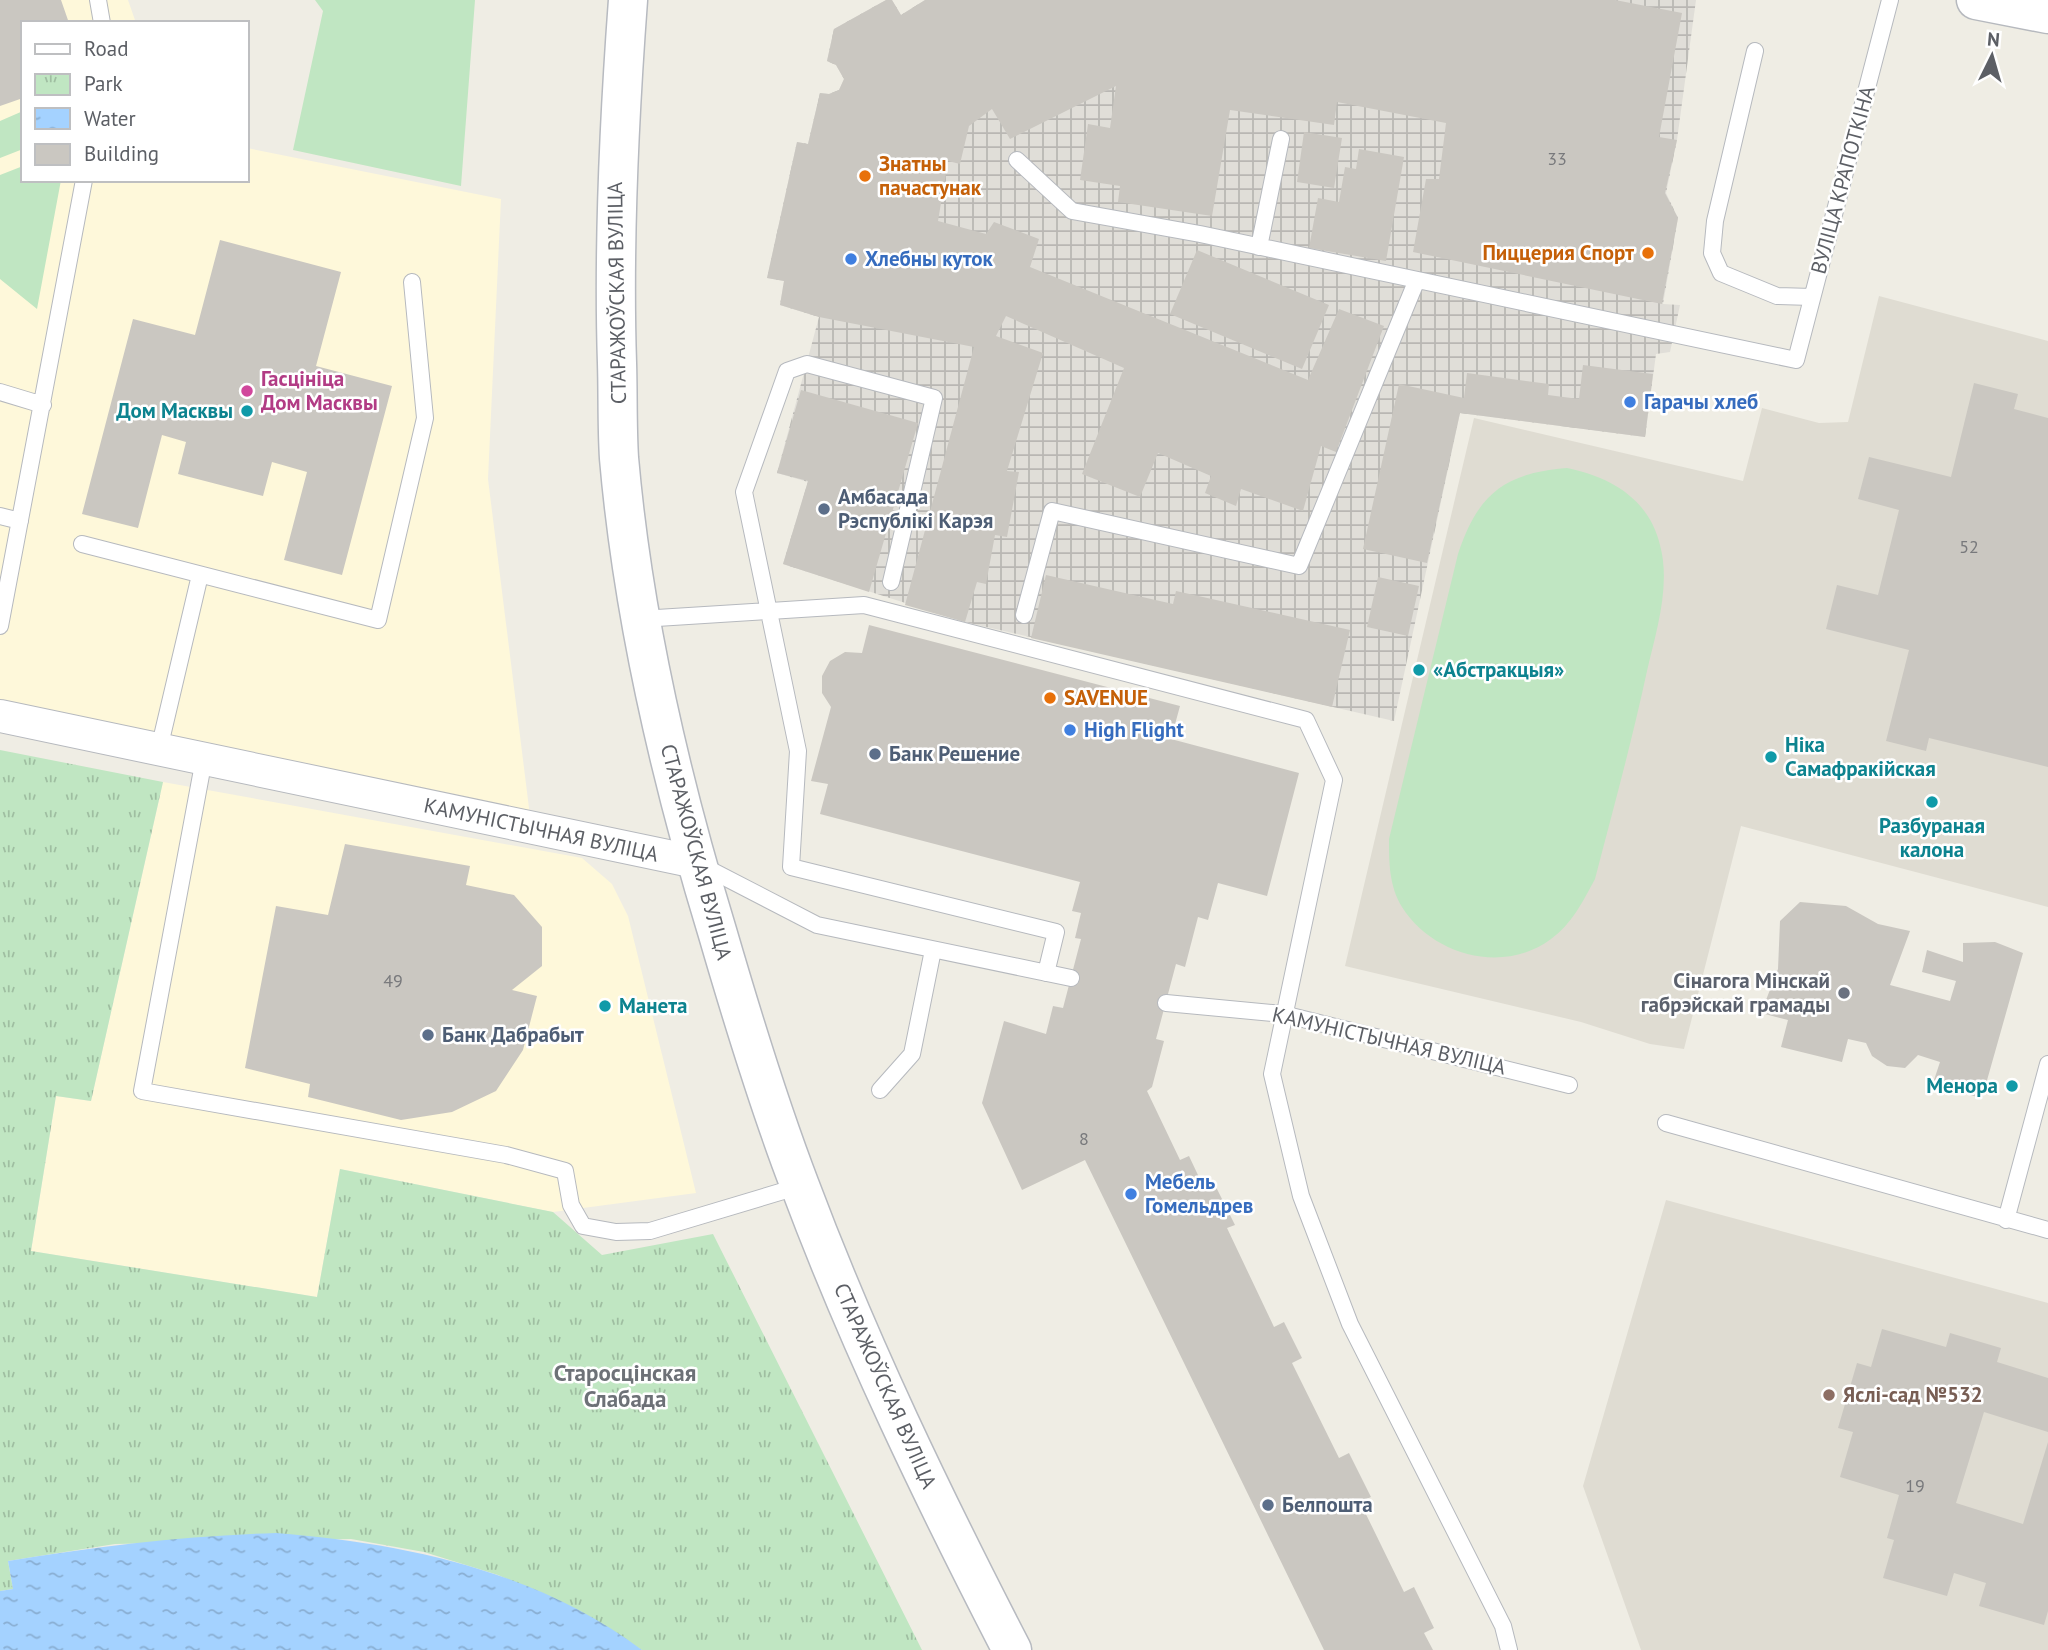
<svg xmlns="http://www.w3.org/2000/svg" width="2048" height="1650" viewBox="0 0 2048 1650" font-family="'PT Sans',sans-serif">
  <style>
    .commercial { fill: #fef8da }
    .industrial { fill: url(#industrial-grid) }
    .education { fill: #dfdcd2 }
    .grass { fill: #c0e6c2 }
    .park { fill: url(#park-tufts) }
    .water { fill: url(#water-ripples) }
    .building { fill: #cac7c1 }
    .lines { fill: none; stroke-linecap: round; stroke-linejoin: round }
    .service-casing { stroke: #b6b9be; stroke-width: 18 }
    .minor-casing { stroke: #b6b9be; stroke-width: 34 }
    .tertiary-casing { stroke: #b6b9be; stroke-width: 41 }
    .secondary-casing { stroke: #b7bac0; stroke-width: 41 }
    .service { stroke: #fff; stroke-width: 16 }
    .minor { stroke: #fff; stroke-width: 32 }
    .tertiary { stroke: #fff; stroke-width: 38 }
    .secondary { stroke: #fff; stroke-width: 38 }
    .food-dot { fill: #e8710a; stroke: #fff; stroke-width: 2.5 }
    .shop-dot { fill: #3f7fe0; stroke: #fff; stroke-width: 2.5 }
    .hotel-dot { fill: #d1479c; stroke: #fff; stroke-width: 2.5 }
    .culture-dot { fill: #0f9aa8; stroke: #fff; stroke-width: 2.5 }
    .service-dot { fill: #5c6f8a; stroke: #fff; stroke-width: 2.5 }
    .worship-dot { fill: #6b7280; stroke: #fff; stroke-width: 2.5 }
    .education-dot { fill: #8d6e63; stroke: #fff; stroke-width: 2.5 }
    .labels { text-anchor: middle; stroke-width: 5; stroke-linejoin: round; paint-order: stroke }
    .number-label { font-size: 18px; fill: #78797c }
    .food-label { font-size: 21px; font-weight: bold; fill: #c56008; stroke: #fff; text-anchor: start }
    .street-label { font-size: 21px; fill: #5c5f65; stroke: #fff }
    .shop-label { font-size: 21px; font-weight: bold; fill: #366cbe; stroke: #fff; text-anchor: start }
    .hotel-label { font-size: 21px; font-weight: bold; fill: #b23c85; stroke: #fff; text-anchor: start }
    .culture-label { font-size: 21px; font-weight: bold; fill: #0d838f; stroke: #fff; text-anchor: start }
    .service-label { font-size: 21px; font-weight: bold; fill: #4e5e75; stroke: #fff; text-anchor: start }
    .worship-label { font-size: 21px; font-weight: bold; fill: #5b616d; stroke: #fff; text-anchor: end }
    .education-label { font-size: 21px; font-weight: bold; fill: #785e54; stroke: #fff; text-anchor: start }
    .neighbourhood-label { font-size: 23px; font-weight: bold; fill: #6d7177; stroke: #fff }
  </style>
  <defs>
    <pattern id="industrial-grid" width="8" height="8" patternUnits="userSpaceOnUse" patternTransform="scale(1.75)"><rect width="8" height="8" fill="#e0ded8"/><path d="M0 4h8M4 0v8" fill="none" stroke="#b9b7b3"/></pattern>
    <pattern id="park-tufts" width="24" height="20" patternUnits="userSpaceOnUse" patternTransform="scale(1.75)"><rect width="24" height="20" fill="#c0e6c2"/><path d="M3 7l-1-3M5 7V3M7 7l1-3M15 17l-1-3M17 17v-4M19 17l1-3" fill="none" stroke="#9fbea1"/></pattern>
    <pattern id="water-ripples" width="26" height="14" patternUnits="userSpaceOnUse" patternTransform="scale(1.75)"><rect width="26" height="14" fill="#a4d2ff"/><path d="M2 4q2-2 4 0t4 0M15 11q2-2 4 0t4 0" fill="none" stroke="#89aed2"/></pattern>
  </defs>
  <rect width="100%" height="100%" fill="#efede4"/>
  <path class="commercial" d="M0,0H128L136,23H23V180H247V148L501,199L488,479L531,824L0,715Z
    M163,782L582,858L612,884L628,916L696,1193L553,1212L340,1169L317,1297L31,1251L56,1096L91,1101Z"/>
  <path class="industrial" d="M886,0H892L901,15L925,0H1696L1677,140L1666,193L1678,218L1663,304L1680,305L1670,352L1656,354L1645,437L1460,413L1394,721L965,622L783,564L808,482L777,473L819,317L780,305L784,281L767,278L797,142L808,144L820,93L829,94L839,90L844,79L836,65L827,61L834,29Z"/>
  <path class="education" d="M1879,296L2048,341V907L1741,826L1684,1049L1650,1044L1581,1022L1345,966L1474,418L1743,481L1762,408L1819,423L1848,422Z
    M1666,1200L2048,1303V1650H1641L1583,1486Z"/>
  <path class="grass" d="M315,0H475L461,186L293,150L323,11Z
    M23,111V149L0,158V121Z
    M23,166V180H61L37,309L0,279V175Z
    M1567,468C1611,477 1649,499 1660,545C1671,586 1656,632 1647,671C1632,741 1613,810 1595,879C1583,901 1572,924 1551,939C1503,975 1432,955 1402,907C1389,886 1389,862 1389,839L1458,554C1478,494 1504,473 1567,468Z"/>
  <path class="park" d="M0,750L163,782L91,1101L56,1096L31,1251L317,1297L340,1169L553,1212L602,1255L713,1234L922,1650H642L563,1604L498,1575L424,1552L351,1539L115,1544L8,1561L13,1589L0,1591Z"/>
  <path class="water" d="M276,1533C404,1543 537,1571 642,1650H0V1591L13,1589L8,1561C98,1546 186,1536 276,1533Z"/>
  <path class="building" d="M0,0H61L69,23H23V98L0,106Z
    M886,0H892L901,15L925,0H1615L1682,13L1659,137L1677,140L1665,193L1678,218L1662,304L1413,252L1426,179H1439L1446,123L1337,102L1334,125L1230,110L1212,216L1118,202L1120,186L1080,180L1088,124L1110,128L1116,86L1010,139L992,109L969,126L960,164L948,161L938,221L986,234L994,222L1039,239L1030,267L1308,380L1339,309L1384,326L1336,452L1321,446L1303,511L1241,489L1236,506L1205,493L1211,476L1158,453L1140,497L1082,474L1124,368L1006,316L996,336L1043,353L1007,471L1019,472L1007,537L995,535L986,584L977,582L965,622L905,605L974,347L819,317L780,305L784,281L767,278L797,142L808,144L820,93L829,94L839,90L844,79L836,65L827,61L834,29Z
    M1304,132L1342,138L1334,188L1297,182Z
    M1359,149L1404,157L1386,261L1309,248L1318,198L1339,202L1345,167L1356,169Z
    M220,240L341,272L316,366L392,386L342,575L284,560L307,472L272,462L263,496L178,474L186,442L162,435L138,528L82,514L133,319L195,335Z
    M1197,250L1329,305L1302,369L1170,314Z
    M1583,365L1653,374L1645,437L1460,413L1427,563L1363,549L1399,384L1464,398L1467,373L1549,384L1548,395L1579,399Z
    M1974,383L2018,394L2014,409L2048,418V767L1929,738L1926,751L1886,741L1909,650L1826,629L1837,585L1878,595L1899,510L1858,499L1869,457L1951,477Z
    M801,390L918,423L869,592L783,564L808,481L777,473Z
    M1046,575L1173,604L1176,591L1350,630L1332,707L1031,638Z
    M1378,577L1419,586L1408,636L1367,627Z
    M869,625L1180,706L1171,739L1299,773L1267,896L1218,883L1208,920L1198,917L1185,967L1176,964L1156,1039L1164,1041L1152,1087L1147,1091L1180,1160L1189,1156L1205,1190L1215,1185L1235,1225L1227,1228L1274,1327L1284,1322L1302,1358L1292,1363L1339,1458L1349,1453L1371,1497L1360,1502L1404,1592L1414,1587L1434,1628L1424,1633L1433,1650H1324L1085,1160L1022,1190L982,1103L1004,1021L1046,1034L1053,1006L1063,1008L1081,939L1075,938L1081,913L1072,911L1080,882L820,814L828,784L811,781L831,707L822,693V676L830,661L845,652L862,653Z
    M345,844L470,866L466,885L514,895L542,927V966L512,990L537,996L523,1050L496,1091L452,1112L401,1120L308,1097L310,1084L245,1068L276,906L328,915Z
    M1800,902L1846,906L1878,924L1910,931L1890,985L1950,1001L1956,981L1922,972L1927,950L1963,962V943L1995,942L2023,953L1982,1098L1932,1086L1940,1062L1918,1055L1905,1068L1887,1066L1872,1056L1866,1043L1848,1039L1842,1062L1781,1047L1788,1020L1761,1013L1778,969L1780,921Z
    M1882,1329L1946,1347L1950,1333L2001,1348L1997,1362L2048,1378V1432L1984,1412L1956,1503L2023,1524L2048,1442V1611L2044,1625L1979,1606L1986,1583L1954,1573L1947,1596L1883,1578L1894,1540L1887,1538L1899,1495L1840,1477L1853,1432L1838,1428L1857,1363L1871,1367Z"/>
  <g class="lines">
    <defs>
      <path id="service" d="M98,0L102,23
        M1755,51L1715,221L1712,253L1721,273L1777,296L1812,297
        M1017,160L1072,211L1200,234L1796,360L1890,0
        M1259,247L1281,139
        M0,392L43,405
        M0,516L20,521
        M82,544L378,620L425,418L412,282
        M891,582L934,398L807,364L787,371L744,492L798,751L791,867L1056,932L1046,973
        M1024,615L1052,511L1299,566L1416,282
        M641,619L864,605L1306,720L1334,780L1272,1074L1301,1196L1350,1324L1503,1626L1509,1650
        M0,626L84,180
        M159,749L200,575
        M204,759L142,1091L506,1155L565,1171L571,1205L583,1226L616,1232L650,1231L800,1186
        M701,865L817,925L1071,978
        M1166,1003L1283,1014L1569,1085
        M880,1090L912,1054L933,950
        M1666,1123L2048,1230
        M2006,1220L2048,1064"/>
      <path id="minor" d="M0,716L696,862"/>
      <path id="tertiary" d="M1976,0L2048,14"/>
      <path id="secondary" d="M628,0C619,121 613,241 617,363C618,394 617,426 619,458C633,619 670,777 717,931C742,1017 768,1103 800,1186C860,1346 934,1499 1012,1650"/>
    </defs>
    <use href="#service" class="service-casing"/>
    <use href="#minor" class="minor-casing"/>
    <use href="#tertiary" class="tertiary-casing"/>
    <use href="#secondary" class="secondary-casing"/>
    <use href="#service" class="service"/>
    <use href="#minor" class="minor"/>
    <use href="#tertiary" class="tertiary"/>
    <use href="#secondary" class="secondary"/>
  </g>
  <g class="food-dot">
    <circle cx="865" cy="176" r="7"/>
    <circle cx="1648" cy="253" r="7"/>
    <circle cx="1050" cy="698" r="7"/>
  </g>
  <g class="shop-dot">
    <circle cx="851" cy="259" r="7"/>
    <circle cx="1630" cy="402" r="7"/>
    <circle cx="1070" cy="730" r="7"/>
    <circle cx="1131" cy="1194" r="7"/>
  </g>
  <circle class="hotel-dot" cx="247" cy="391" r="7"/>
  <g class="culture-dot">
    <circle cx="247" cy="411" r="7"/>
    <circle cx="1419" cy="670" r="7"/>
    <circle cx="1771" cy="757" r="7"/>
    <circle cx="1932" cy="802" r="7"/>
    <circle cx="605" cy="1006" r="7"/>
    <circle cx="2012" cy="1086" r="7"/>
  </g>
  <g class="service-dot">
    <circle cx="824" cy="509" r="7"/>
    <circle cx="875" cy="754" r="7"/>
    <circle cx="428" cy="1035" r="7"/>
    <circle cx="1268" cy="1505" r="7"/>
  </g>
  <circle class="worship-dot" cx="1844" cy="993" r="7"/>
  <circle class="education-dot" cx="1829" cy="1395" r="7"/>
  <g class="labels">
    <g class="number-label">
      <text x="1557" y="165">33</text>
      <text x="1969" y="553">52</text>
      <text x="393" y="987">49</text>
      <text x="1084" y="1145">8</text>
      <text x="1915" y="1492">19</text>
    </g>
    <g class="food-label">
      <text x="879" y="171">Знатны<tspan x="879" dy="24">пачастунак</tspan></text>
      <text x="1634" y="260" text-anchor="end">Пиццерия Спорт</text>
      <text x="1064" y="705">SAVENUE</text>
    </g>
    <g class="street-label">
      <text transform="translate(1843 180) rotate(-75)" y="7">ВУЛІЦА КРАПОТКІНА</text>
      <text transform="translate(617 293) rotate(-91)" y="7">СТАРАЖОЎСКАЯ ВУЛІЦА</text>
      <text transform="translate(541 830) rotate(12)" y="7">КАМУНІСТЫЧНАЯ ВУЛІЦА</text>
      <text transform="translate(696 852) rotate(75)" y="7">СТАРАЖОЎСКАЯ ВУЛІЦА</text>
      <text transform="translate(1389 1041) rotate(13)" y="7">КАМУНІСТЫЧНАЯ ВУЛІЦА</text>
      <text transform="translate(885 1386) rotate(66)" y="7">СТАРАЖОЎСКАЯ ВУЛІЦА</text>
    </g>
    <g class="shop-label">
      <text x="865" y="266">Хлебны куток</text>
      <text x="1644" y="409">Гарачы хлеб</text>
      <text x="1084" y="737">High Flight</text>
      <text x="1145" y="1189">Мебель<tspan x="1145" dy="24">Гомельдрев</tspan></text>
    </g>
    <g class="hotel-label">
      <text x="261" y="386">Гасцініца<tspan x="261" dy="24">Дом Масквы</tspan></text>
    </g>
    <g class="culture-label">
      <text x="233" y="418" text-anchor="end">Дом Масквы</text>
      <text x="1433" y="677">«Абстракцыя»</text>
      <text x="1785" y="752">Ніка<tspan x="1785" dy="24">Самафракійская</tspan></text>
      <text x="1932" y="833" text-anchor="middle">Разбураная<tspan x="1932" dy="24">калона</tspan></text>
      <text x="619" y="1013">Манета</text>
      <text x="1998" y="1093" text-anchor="end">Менора</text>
    </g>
    <g class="service-label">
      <text x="838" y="504">Амбасада<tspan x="838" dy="24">Рэспублікі Карэя</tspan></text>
      <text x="889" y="761">Банк Решение</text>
      <text x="442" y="1042">Банк Дабрабыт</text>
      <text x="1282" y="1512">Белпошта</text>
    </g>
    <g class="worship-label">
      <text x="1830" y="988">Сінагога Мінскай<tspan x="1830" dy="24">габрэйскай грамады</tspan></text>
    </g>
    <g class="education-label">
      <text x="1843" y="1402">Яслі-сад №532</text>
    </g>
    <g class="neighbourhood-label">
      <text x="625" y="1381">Старосцінская<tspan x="625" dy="26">Слабада</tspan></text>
    </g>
  </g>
  <rect x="21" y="21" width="228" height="161" fill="#ffffff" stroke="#bebfc1" stroke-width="2"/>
  <rect x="35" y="44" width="35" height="10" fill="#ffffff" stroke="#bebfc1" stroke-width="2"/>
  <text x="84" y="56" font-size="21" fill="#5c5f65">Road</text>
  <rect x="35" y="74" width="35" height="21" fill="url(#park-tufts)" stroke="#bebfc1" stroke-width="2"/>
  <text x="84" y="91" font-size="21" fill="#5c5f65">Park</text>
  <rect x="35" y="108" width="35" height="21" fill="url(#water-ripples)" stroke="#bebfc1" stroke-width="2"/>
  <text x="84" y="126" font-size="21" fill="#5c5f65">Water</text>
  <rect x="35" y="144" width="35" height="21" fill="#cac7c1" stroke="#bebfc1" stroke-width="2"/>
  <text x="84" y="161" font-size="21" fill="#5c5f65">Building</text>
  <g transform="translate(1992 56) rotate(5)" stroke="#ffffff" stroke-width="5" paint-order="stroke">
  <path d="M0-5L12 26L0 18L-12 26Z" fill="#5c5f65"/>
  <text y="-10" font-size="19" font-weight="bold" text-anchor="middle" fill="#5c5f65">N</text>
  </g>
</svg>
